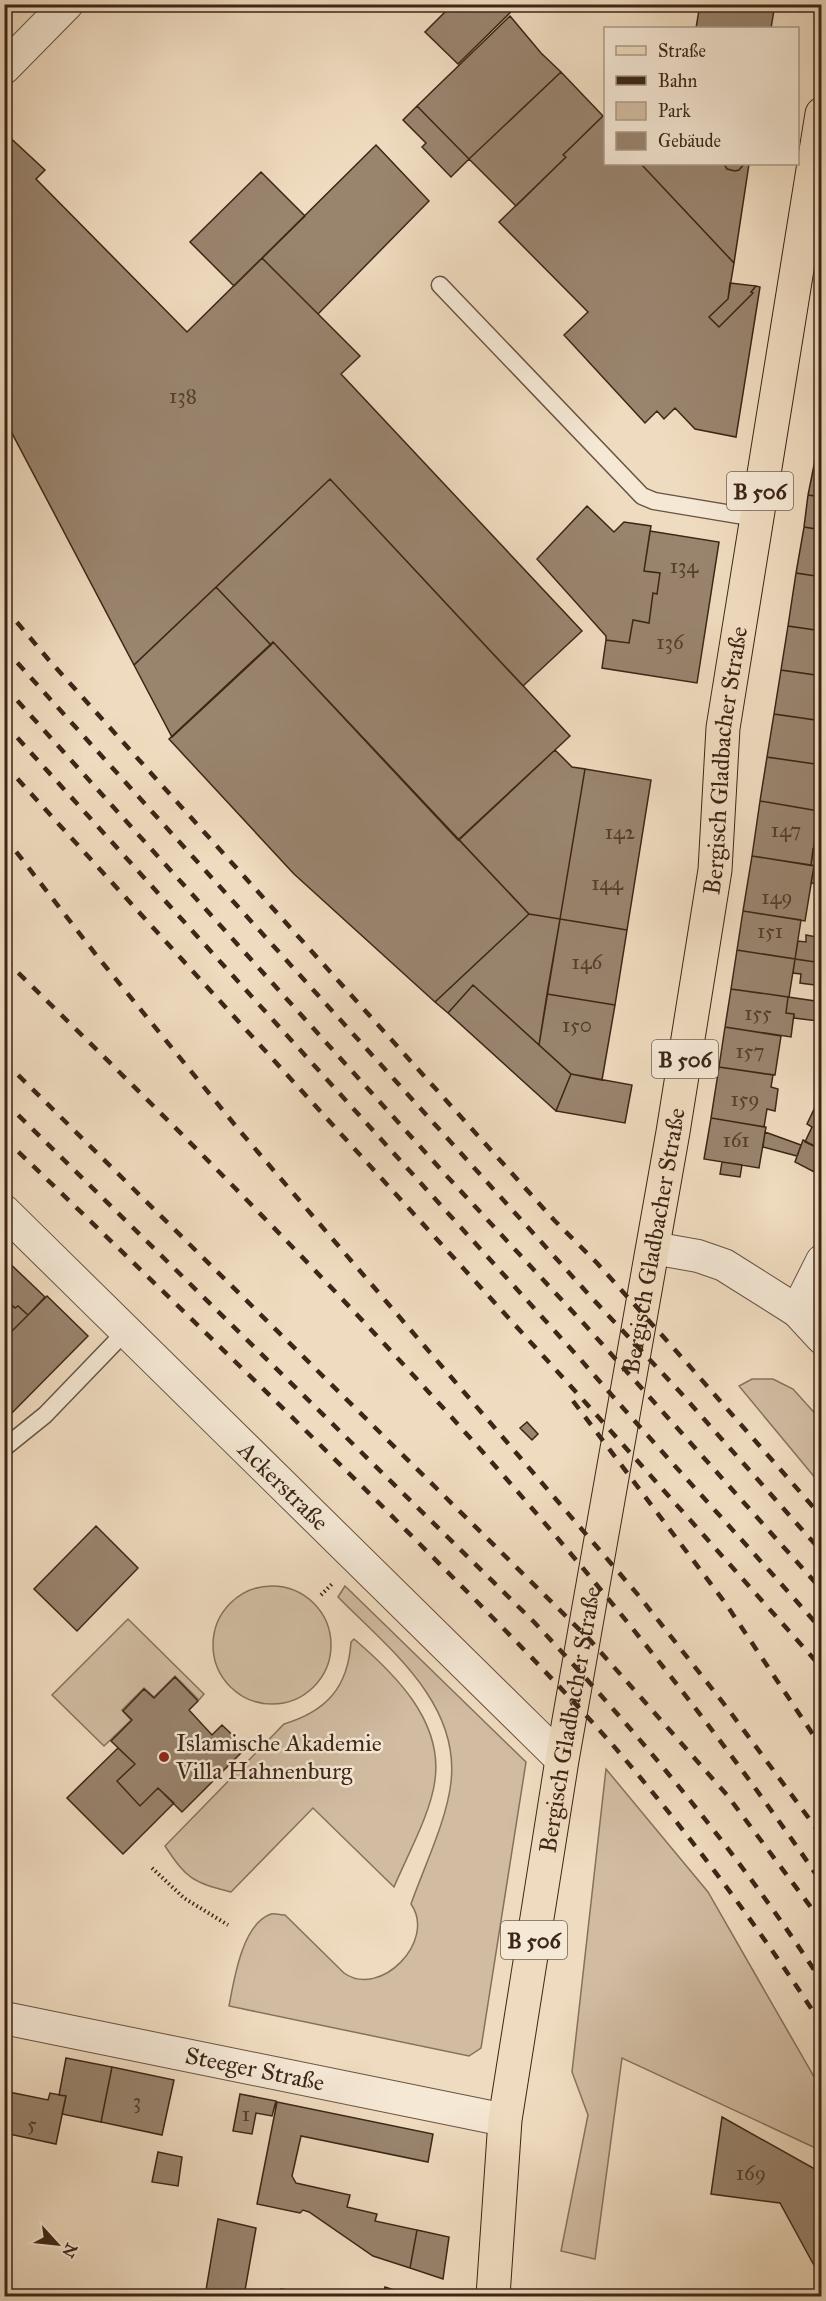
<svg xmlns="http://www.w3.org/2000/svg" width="826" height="2301" viewBox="0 0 826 2301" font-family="'IM FELL Great Primer',serif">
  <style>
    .green { fill: #d1bca2; stroke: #86715c; stroke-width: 1.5 }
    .building { fill: #99846e; stroke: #3c2617; stroke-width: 1.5 }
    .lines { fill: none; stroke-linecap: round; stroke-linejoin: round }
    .lane-casing { stroke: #695341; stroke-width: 19 }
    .street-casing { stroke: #695341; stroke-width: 34 }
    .primary-casing { stroke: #3c2617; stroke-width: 35 }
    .path { stroke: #3c2617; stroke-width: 4; stroke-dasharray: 1.5 3; stroke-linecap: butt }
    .lane { stroke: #f5e8d5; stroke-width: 16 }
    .street { stroke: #f5e8d5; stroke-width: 32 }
    .primary { stroke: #efdbbf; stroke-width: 33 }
    .rail { stroke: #3c2617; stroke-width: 4.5; stroke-dasharray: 10 10; stroke-linecap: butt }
    .poi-dot { fill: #8f2418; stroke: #f5e8d5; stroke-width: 2 }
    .labels { text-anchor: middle; stroke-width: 5; stroke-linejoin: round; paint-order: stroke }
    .number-label { font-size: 21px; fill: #533e2d }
    .shield { fill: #f5e8d5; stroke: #746050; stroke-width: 1.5 }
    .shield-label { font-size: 22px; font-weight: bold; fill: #3c2617 }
    .street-label { font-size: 24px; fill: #3c2617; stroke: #f5e8d5 }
    .poi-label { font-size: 24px; fill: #3c2617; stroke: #f5e8d5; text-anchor: start }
  </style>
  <rect width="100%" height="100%" fill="#efdbbf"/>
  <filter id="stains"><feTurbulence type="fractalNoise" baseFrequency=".00333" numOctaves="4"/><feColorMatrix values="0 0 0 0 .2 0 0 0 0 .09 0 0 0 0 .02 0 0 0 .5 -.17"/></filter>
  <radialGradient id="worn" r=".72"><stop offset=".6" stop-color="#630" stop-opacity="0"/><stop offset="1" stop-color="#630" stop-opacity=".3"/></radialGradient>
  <path class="green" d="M752,1379H773L793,1389L821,1420V1485L739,1386Z
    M345,1586L526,1762L481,2048L469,2056L229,2006C234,1980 242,1924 271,1914C275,1913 281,1915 285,1915L344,1973C380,1999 437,1941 411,1904C424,1867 447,1820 451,1782C460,1702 388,1648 338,1597Z
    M213 1645a59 59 0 1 1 118 0a59 59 0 1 1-118 0Z
    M128,1619L204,1694L199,1700L175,1676L154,1697L144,1688L122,1710L131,1720L104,1746L52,1695Z
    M354,1639C395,1674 443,1721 435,1780C431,1813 407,1856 394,1887L313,1808L231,1892C192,1882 187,1879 165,1846L284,1724C327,1711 348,1687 351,1642Z
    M606,1769L708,1892L821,2089L822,2151L622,2058L595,2259L561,2251L588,2115L572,2072Z"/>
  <path class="building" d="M453,4H519L458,64L425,32Z
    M700,4H775L771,28H696Z
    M510,16L541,53L561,72L469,159L417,106Z
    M561,72L603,116L563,155L566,157L516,206L469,159Z
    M417,106L469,159L451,177L422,147L426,143L403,120Z
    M603,116L606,118V164H641L734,263L728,299L709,317L719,327L753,293L751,292L756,286L760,287L736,437L695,429L675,408L664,419L657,411L645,423L564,335L588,312L499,222L566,157L563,155Z
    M4,132L45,170L36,179L187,332L262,258L360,356L341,374L582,631L523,686L330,479L134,665L4,418Z
    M376,145L429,201L318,314L262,258Z
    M641,164H749L734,263Z
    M724,164H744L739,170L735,171L727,169Z
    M261,172L305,216L234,286L190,242Z
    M730,283L756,286L751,292L753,293L719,327L709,317L728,299Z
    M821,422H822V461L815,460Z
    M815,460L822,461V497L808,495Z
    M330,479L570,736L458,840L273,642L271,645L216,587Z
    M808,495L822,497V530L804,527Z
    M587,506L614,532L624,522L651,526L644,571L660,573L657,594L653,593L649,623L633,620L629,643L606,640V636L537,559Z
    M804,527L822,530V577L796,573Z
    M650,531L719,542L697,683L602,668L606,640L629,643L633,620L649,623L653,593L657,594L660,573L644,571Z
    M796,573L822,577V631L788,626Z
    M216,587L271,645L172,737L134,665Z
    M788,626L822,631V676L781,670Z
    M273,642L529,914L435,1002L294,874L169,739Z
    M781,670L822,676V721L774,714Z
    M774,714L822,721V765L767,757Z
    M555,750L572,767L585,769L560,919L529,914L459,840Z
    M767,757L822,765L819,811L760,801Z
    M585,769L651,780L627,930L560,919Z
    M760,801L819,811L811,865L752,856Z
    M822,845V867L811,865L813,849L821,850Z
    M752,856L814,866L805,921L743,911Z
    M814,866L822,867V893L817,892L818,884L811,883Z
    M743,911L801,920L795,959L737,950Z
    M529,914L560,919L539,1045L473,985L448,1013L435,1002Z
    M560,919L627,930L615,1005L547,994Z
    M806,935L822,938V963L795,959L798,941L806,942Z
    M737,950L795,959L789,997L731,989Z
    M795,959L822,963V986L800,983L801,974L793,973Z
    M473,985L571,1074L556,1111L448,1013Z
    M731,989L788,997L786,1013L794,1014L791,1037L725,1027Z
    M547,994L615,1005L602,1080L571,1074L539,1045Z
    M788,997L822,1002L818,1021L794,1018V1014L786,1013Z
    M725,1027L781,1036L775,1075L719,1067Z
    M719,1067L773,1075L771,1087L778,1089L775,1111L767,1109L764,1127L711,1118Z
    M571,1074L632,1085L625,1123L556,1111Z
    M819,1099L822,1100V1150L805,1142L812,1127L807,1124Z
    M711,1118L766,1127L759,1168L704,1159Z
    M765,1132L801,1145L797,1156L763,1147Z
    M803,1140L822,1150V1176L795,1162Z
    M722,1162L742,1165L740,1177L720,1174Z
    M4,1258L45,1297L28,1315L18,1306L15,1308L4,1299Z
    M47,1296L88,1336L4,1421V1339Z
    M5,1298L15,1308L18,1306L28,1315L4,1339Z
    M527,1422L538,1434L532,1440L520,1428Z
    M96,1526L138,1568L77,1631L34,1589Z
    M175,1677L198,1701L189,1710L212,1735L222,1725L246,1748L182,1812L158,1788L140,1806L117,1781L135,1764L111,1741L132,1720L123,1711L144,1689L154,1698Z
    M118,1748L135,1764L117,1781L140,1806L158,1788L174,1803L123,1854L67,1798Z
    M66,2058L112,2067L101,2122L62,2114L66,2096L59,2095Z
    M112,2067L174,2080L162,2135L101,2122Z
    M4,2091L48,2100L50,2093L66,2096L56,2144L4,2133Z
    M240,2094L276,2101L272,2116L256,2113L252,2134L233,2131Z
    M277,2102L433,2134L428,2162L301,2136L292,2176L296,2183L350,2195L347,2207L377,2214L375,2221L417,2230L410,2268L373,2256L309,2212L303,2210L300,2213L257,2204Z
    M722,2117L822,2173V2280L780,2203L711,2194Z
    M158,2152L182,2157L178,2186L152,2182Z
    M218,2219L256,2228L244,2296H205Z
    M417,2230L449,2237L443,2279L410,2268Z
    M385,2287L412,2296H382Z
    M281,2289L326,2296H280Z"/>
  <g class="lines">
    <defs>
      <path id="lane" d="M440,285L642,496L654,501L756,518
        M4,1448L45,1415L126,1331"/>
      <g id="street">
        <path d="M4,68L67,4"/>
        <path id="s1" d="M4,1211L562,1760"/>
        <path d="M653,1248L698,1256L724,1265L797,1311L822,1338"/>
        <path d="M797,1311L822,1261"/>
        <path id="s2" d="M4,2018L505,2120"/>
      </g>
      <g id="primary">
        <path id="s3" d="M493,2296L505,2120L562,1760L673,1132L715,870L723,728L822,114"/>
      </g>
    </defs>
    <use href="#lane" class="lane-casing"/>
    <use href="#street" class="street-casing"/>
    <use href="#primary" class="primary-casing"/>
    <path class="path" d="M321,1595L333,1583
      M152,1868L184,1898L228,1925"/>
    <use href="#lane" class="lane"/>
    <use href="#street" class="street"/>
    <use href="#primary" class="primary"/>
    <path class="rail" d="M4,607L48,659L554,1220L597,1263L686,1362L822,1517
      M4,648L591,1297L680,1392L822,1552
      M4,686L444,1173L586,1326L822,1590
      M4,723L581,1360C660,1451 742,1539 822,1630
      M4,764L576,1392L822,1668
      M4,836L97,956L239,1130L639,1596L728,1709L822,1836
      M4,959C299,1246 590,1542 822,1883
      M4,1061L590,1640L727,1795L822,1922
      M4,1101L534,1622C639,1734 738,1852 822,1982
      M4,1138C131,1260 258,1383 383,1507C460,1585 538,1661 611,1743C688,1832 758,1926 822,2025
      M573,1401L726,1604L822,1748"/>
  </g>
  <circle class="poi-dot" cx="164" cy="1757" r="6"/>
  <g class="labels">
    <g class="number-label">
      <text x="183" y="403">138</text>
      <text x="684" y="573">134</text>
      <text x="670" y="649">136</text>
      <text x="786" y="837">147</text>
      <text x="620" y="839">142</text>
      <text x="607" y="890">144</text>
      <text x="777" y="904">149</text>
      <text x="770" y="938">151</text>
      <text x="587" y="969">146</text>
      <text x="758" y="1020">155</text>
      <text x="577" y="1032">150</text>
      <text x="750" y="1058">157</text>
      <text x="745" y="1106">159</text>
      <text x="736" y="1147">161</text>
      <text x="137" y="2108">3</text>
      <text x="246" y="2121">1</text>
      <text x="32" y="2131">5</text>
      <text x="751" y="2180">169</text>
    </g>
    <g class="shield">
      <rect x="727" y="472" width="66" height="38" rx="4.5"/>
      <rect x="652" y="1040" width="66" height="38" rx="4.5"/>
      <rect x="501" y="1921" width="66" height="38" rx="4.5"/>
    </g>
    <g class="shield-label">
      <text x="760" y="499">B 506</text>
      <text x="685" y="1067">B 506</text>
      <text x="534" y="1948">B 506</text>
    </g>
    <g class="street-label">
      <text dy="8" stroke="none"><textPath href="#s3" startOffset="1554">Bergisch Gladbacher Straße</textPath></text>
      <text dy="8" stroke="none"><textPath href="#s3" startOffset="1068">Bergisch Gladbacher Straße</textPath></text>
      <text dy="8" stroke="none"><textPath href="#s1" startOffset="392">Ackerstraße</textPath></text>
      <text dy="8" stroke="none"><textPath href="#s3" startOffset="582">Bergisch Gladbacher Straße</textPath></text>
      <text dy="8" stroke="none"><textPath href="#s2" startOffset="256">Steeger Straße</textPath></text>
    </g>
    <g class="poi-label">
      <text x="176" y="1751">Islamische Akademie<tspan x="176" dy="28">Villa Hahnenburg</tspan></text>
    </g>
  </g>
  <rect width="826" height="2301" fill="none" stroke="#efdbbf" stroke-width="24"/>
  <rect x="6" y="6" width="814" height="2289" fill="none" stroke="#3c2617" stroke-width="3"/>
  <rect x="12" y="12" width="802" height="2277" fill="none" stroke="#3c2617" stroke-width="1.5"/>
  <rect x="604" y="27" width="195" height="138" fill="#f5e8d5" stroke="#ab9a89" stroke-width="1.5"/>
  <rect x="616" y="46" width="30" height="9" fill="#efdbbf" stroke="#ab9a89" stroke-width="1.5"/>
  <text x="658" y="57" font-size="18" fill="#3c2617">Straße</text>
  <rect x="616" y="76" width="30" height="9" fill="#3c2617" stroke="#ab9a89" stroke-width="1.5"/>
  <text x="658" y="87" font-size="18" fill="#3c2617">Bahn</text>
  <rect x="616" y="102" width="30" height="18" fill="#d1bca2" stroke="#ab9a89" stroke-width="1.5"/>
  <text x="658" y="117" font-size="18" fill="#3c2617">Park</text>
  <rect x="616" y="132" width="30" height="18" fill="#99846e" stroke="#ab9a89" stroke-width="1.5"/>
  <text x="658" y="147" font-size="18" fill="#3c2617">Gebäude</text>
  <g transform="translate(57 2244) rotate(117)" stroke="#f5e8d5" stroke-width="4.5" paint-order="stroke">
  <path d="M0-4.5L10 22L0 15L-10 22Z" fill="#3c2617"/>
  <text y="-9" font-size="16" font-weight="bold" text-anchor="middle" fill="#3c2617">N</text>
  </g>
  <rect width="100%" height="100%" filter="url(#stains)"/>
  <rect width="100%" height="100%" fill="url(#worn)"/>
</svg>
